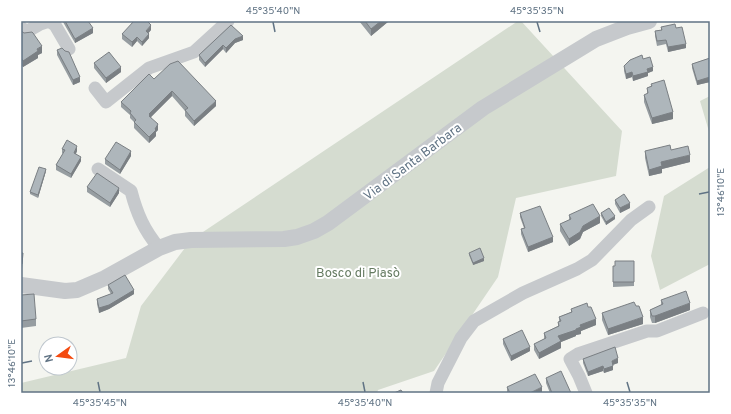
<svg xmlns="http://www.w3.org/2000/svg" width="731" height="414" viewBox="0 0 731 414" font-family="Overpass,sans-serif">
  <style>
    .green { fill: #d5dcd0 }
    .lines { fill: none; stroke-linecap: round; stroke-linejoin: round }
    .minor { stroke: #c6c9cc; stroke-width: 13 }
    .tertiary { stroke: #c6c9cc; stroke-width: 16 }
    .wall { fill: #969da1 }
    .shaded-wall { fill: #7a7f83 }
    .building { fill: #aeb6bb; stroke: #7a7f83 }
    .ticks { fill: none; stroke: #607384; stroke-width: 1.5 }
    .labels { text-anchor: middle; stroke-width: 4; stroke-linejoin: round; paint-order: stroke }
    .street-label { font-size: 13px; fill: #607384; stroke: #fff }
    .park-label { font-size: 13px; fill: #647a60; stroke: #fff }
    .neatline { fill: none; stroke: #607384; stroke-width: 1.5 }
    .ticks-label { font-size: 10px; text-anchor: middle; fill: #607384 }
  </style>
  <rect width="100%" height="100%" fill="#f4f5f0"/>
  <path class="green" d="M518,21H521L622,131L616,176L516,198L498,277L434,371L378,390L377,393H21V383L126,358L141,306L191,240Z
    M710,96V135L700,101Z
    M710,167V264L660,290L651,256L664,196Z"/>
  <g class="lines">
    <path class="minor" d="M21,27L26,32L40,24L49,21L55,25L69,49
      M95,88L106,102L149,68L194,52L228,21
      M98,169L131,191C137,214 144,230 159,248
      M436,393L438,383L461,338L474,321L523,293L577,269L592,260L631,220L649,207
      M586,393L579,376L570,359L578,354L647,331H657L703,313"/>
    <path class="tertiary" d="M21,285L65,291L77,290L105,278L159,248L175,242L191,240L284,239L297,237L314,231L328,223L483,108L596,39L627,27L649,21"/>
  </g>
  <path class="wall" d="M63,21H88L93,33L75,43L63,22Z
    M359,21H389L371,36Z
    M231,25L243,40L235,43L226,53L223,49L205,67L199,60V55Z
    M661,27L676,28L686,48L668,52L666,44L657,46L655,36V31L661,30Z
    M151,30L148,33L149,38L142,46L137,41L132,47L122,39V34Z
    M21,31L42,53L38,55V58L23,67L21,65Z
    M57,50L80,82L73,85L57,55Z
    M710,58V82L697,85L692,68V64Z
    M643,59L653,71L648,73V76L633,81L632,77L626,79L624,71V66Z
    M94,63L121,72L106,83L94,68Z
    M154,79L216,106L194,126L185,116V111L172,96L151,117L158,130L156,132V136L149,143L134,128V122L130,118V115L121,107V102Z
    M651,84L673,119L652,124L644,102V95L647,94V88L651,86Z
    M62,149L77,151L76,154L81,161L71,178L56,170V165L63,154L62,153Z
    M671,150L690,162L662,169V173L649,176L645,158V151Z
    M131,156L120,174L105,164V159Z
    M46,171L38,198L30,194V192Z
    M87,187L119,193L110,207L87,192Z
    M615,200L630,208L620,213L615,204Z
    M520,213L553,242L528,252L521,234V229L524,228L520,217Z
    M601,213L615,219L606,225L601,216Z
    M569,215L600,223L583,232L580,239L569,246L560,231V224L569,220Z
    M21,253L23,258L22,269H21Z
    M469,253L484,261L473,265L469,255Z
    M634,261V286L613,287V266H615Z
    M108,285L134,294L109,309L99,313L97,304V299L111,294L108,289Z
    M21,295L36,319V326L21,328Z
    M661,300L690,310L655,323H652L650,317V310L661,305Z
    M571,309L596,325L581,331V334L576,335V336L561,342V348L539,359L534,350V344L544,339V333L558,326V322H559V317L571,312Z
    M602,313L643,324L608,335L602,320Z
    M503,339L530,351L511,361L503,344Z
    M583,359L618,363L613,365V370L604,373L603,371L588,376L583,363Z
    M546,378L571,393H550L546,383Z
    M507,387L542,392L539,393H507Z"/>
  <path class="shaded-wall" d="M381,21H389L371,36V29Z
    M151,25V30L146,36V31Z
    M93,28V33L75,43V39Z
    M149,34V38L142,46V42Z
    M243,36V40L235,43L226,53V48L235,39Z
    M137,37V41L132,47V42Z
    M686,44V48L668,52V47Z
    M223,45V49L205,67V63Z
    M42,46V53L38,55V58L23,67V61L37,49Z
    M121,67V72L106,83V78Z
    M653,67V71L648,73V76L633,81V76L647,69Z
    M632,72V77L626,79V74Z
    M80,77V82L73,85V80Z
    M710,77V82L697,85V81Z
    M172,91V96L150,118L149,114Z
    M216,101V106L194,126V121Z
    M673,112V119L652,124V118Z
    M158,124V130L156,132V136L149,143V137Z
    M77,146V151L74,157V153Z
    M131,151V156L120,174V170Z
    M690,155V162L662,169V173L649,176V170L661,162Z
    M81,157V161L71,178V174Z
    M46,169V171L38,198V195Z
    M119,188V193L110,207V203Z
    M630,203V208L620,213V208Z
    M600,216V223L583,232L580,239L569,246V239L583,226Z
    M615,216V219L606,225V222Z
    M553,237V242L528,252V247Z
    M484,258V261L473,265V263Z
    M134,290V294L109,309L99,313V308Z
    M690,303V310L655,323V316Z
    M643,317V324L608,335V329Z
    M596,319V325L581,331V334L576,335V336L561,342V348L539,359V353L558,336L576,329L580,325Z
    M530,347V351L511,361V356Z
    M618,358V363L612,365V361Z
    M603,366V371L588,376V372Z
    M613,366V370L604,373V369Z
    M542,387V392L539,393H530Z"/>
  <path class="building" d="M65,21H88L93,28L75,39Z
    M134,21H147L151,25L146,31L149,34L142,42L137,37L132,42L122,34Z
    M365,21H381L371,29Z
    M675,24L676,28L682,27L686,44L668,47L666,40L657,41L655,31L662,30L661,27Z
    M231,25L243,36L235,39L226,48L223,45L205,63L199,55Z
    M21,31L24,33L32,32L33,33L42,46L37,49L38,51L23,61L21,58Z
    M62,48L65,51L69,52L80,77L73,80L57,50Z
    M109,52L121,67L106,78L94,63Z
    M642,55L643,59L650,57L653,67L647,69L648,72L633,76L632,72L626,74L624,66L630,60Z
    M710,58V77L697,81L692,64Z
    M178,61L216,101L194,121L185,110L188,108L172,91L149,114L150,115L149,116L158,124L155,129L156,130L149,137L134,122L136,120L130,113L131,111L121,102L149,74L154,79L170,64Z
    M664,80L673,112L652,118L644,95L648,93L647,88L652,86L651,84Z
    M67,140L77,146L74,153L81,157L71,174L56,165L65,150L62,149Z
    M116,142L131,151L120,170L105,159Z
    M670,145L671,150L688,146L690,155L661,162L662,166L649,170L645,151Z
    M39,167L46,169L38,195L30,192Z
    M97,173L119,188L110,203L87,187Z
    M624,194L630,203L620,208L615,200Z
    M593,204L600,216L583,226L580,232L569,239L560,224L571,219L569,215Z
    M540,206L553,237L528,247L521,229L525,228L520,213Z
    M609,208L615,216L606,222L601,213Z
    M480,248L484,258L473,263L469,253Z
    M21,253H23L22,264H21Z
    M615,261H634V282H613V266H615Z
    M125,275L134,290L109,305L99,308L97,299L113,293L108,285Z
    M686,291L690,303L655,316H652L650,310L663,304L661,300Z
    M34,294L36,319L21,321V295Z
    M634,302L636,306H639L643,317L608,329L602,313Z
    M587,303L588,307H591L596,319L580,325L581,327L576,329V330L558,336L561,341L539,353L534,344L546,338L544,333L559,326L558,322L561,321L559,317L572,312L571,309Z
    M522,330L530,347L511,356L503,339Z
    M615,347L618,358L612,361L613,366L604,369L603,366L588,372L583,359Z
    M561,371L571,393H552L546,378Z
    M535,374L542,387L530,393H510L507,387Z
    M401,390L403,393H394Z"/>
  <path class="ticks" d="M273,22L275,32M537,22L540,32M699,194L709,192M22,363L32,361M98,382L100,392M363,382L365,392M627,382L630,392"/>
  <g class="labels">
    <g class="street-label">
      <text transform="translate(412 161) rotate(-37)" y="5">Via di Santa Barbara</text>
    </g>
    <g class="park-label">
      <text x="358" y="277">Bosco di Piasò</text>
    </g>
  </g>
  <rect width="731" height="414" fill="none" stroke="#ffffff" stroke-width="44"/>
  <g transform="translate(58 356) rotate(256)"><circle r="19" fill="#ffffff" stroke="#bfc7ce"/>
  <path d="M0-3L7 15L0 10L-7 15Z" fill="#f44b10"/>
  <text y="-6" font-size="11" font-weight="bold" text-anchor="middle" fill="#607384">N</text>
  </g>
  <rect x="22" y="22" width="687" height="370" class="neatline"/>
  <g class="ticks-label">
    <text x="273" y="14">45°35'40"N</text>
    <text x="537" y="14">45°35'35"N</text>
    <text transform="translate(720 192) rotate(-90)" y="4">13°46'10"E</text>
    <text transform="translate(11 363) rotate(-90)" y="4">13°46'10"E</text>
    <text x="100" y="406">45°35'45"N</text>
    <text x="365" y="406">45°35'40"N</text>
    <text x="630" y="406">45°35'35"N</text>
  </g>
</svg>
